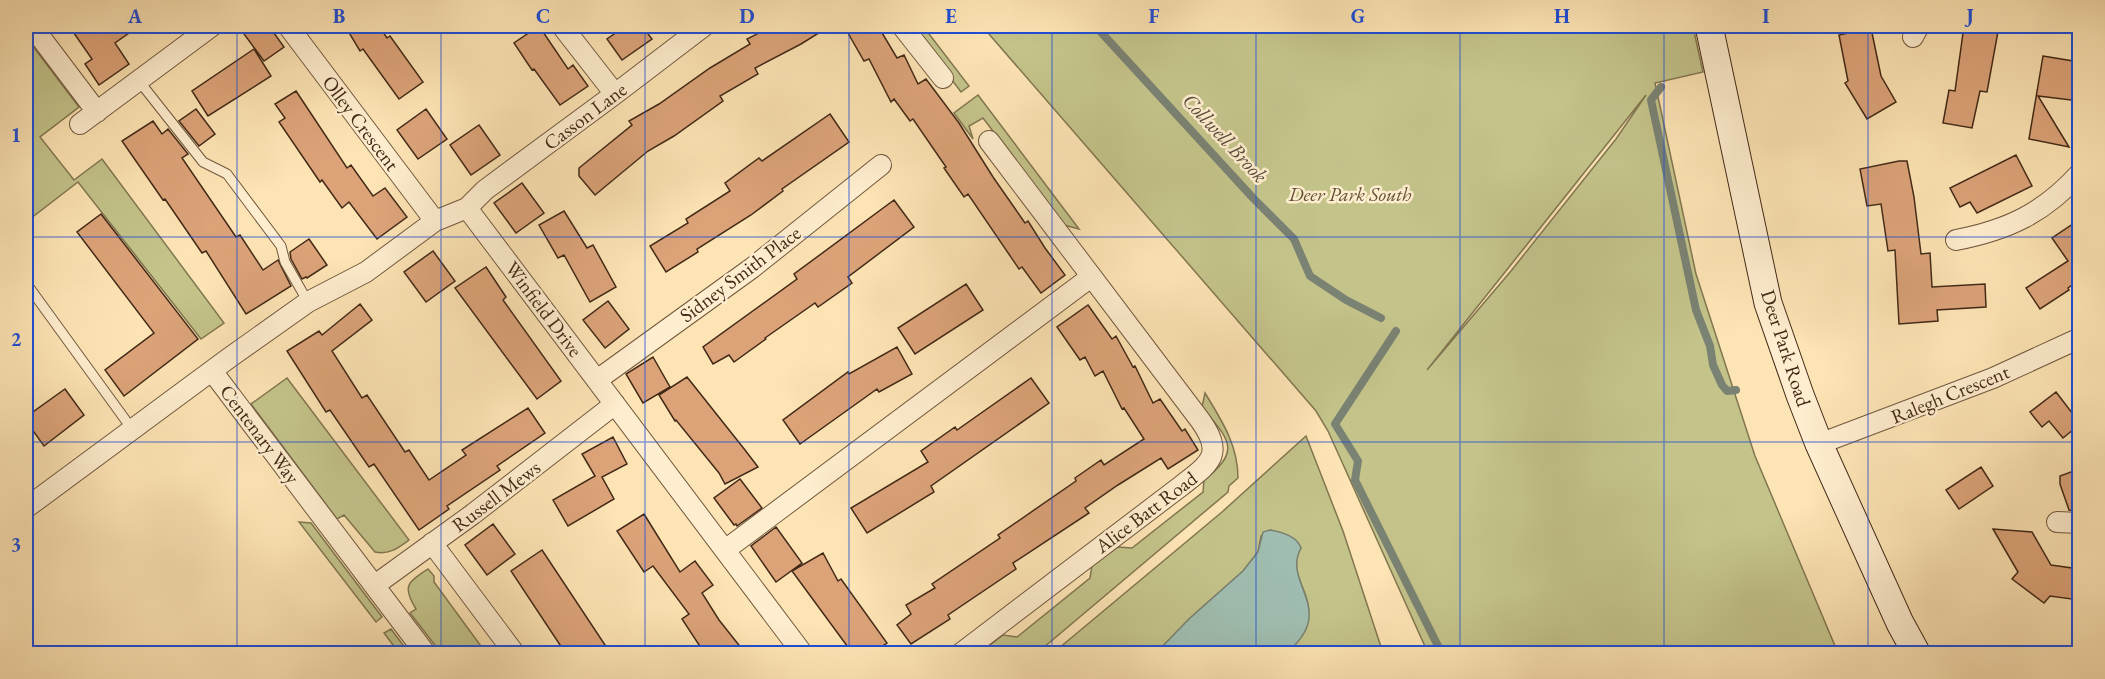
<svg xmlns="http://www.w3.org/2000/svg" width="2105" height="679" viewBox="0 0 2105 679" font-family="'EB Garamond',serif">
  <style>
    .green { fill: #c3c38a; stroke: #827650; stroke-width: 1.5; fill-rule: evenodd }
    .water { fill: #9fbeb1; stroke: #7a8273; stroke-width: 1.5 }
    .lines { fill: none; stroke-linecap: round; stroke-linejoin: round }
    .stream { stroke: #7a8273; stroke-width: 8 }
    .building { fill: #dca379; stroke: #422917; stroke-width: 1.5 }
    .lane-casing { stroke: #71583e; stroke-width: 11 }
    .street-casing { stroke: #71583e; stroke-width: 22 }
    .secondary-casing { stroke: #422917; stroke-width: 29 }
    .lane { stroke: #feedce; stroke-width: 9 }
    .street { stroke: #feedce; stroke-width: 20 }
    .secondary { stroke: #feedce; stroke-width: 27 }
    .grid { fill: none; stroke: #1d4ed8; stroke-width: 1.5; stroke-opacity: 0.55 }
    .labels { text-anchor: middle; stroke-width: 5; stroke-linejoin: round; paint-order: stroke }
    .street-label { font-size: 20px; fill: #422917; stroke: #feedce }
    .park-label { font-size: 20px; font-style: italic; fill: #625034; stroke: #feedce }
    .water-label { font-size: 21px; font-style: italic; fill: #594e3e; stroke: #feedce }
    .neatline { fill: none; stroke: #1d4ed8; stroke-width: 2 }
    .grid-label { font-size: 20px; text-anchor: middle; font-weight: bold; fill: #1d4ed8 }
  </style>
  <rect width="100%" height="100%" fill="#fde4b4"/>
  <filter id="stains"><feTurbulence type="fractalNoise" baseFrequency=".00333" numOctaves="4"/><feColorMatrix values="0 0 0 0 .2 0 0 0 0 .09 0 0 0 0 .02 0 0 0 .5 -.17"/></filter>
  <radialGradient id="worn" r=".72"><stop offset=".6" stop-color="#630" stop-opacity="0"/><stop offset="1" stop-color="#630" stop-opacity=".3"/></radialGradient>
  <path class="green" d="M911,26H923L969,86L961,92Z
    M982,26H1696L1693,27L1703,72L1655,83L1696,274L1755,456L1838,653H1428L1328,431L1316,411ZM1646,95L1616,139L1511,271L1427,370Z
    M26,37L79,107L40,137L74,180L102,159L224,323L201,339L78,182L26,222Z
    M978,95L1079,229L1064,225L983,118L969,126L973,139L954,113Z
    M287,378L409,540C398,548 389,555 375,552L344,515L337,519L251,404Z
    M1205,393C1222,421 1238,445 1238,478L1229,486L1228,492L1037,653L978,654L1003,635L1017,637L1090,578L1092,565L1118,547L1132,548L1203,492L1204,480C1243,450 1228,439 1202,407Z
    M1306,436L1343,531L1383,653H1285C1292,648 1296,643 1301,635C1325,596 1283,580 1301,548L1289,536L1270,530L1261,536L1258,552L1243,571L1189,619L1156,653L1052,654L1222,512Z
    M299,522L311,523L382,617L376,622Z
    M428,569L434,576V582L486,653H441L410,613L416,609C402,586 407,583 428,569Z
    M391,629L409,653H399L384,633Z"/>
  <path class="water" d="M1270,530C1282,532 1297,536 1301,548C1281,584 1340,610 1285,654L1156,653L1189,619L1243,571L1258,552L1263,532Z"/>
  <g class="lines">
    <path class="stream" d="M1102,26L1099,30L1253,198L1294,239L1310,276L1346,300L1381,318
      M1661,87L1651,100L1696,310L1710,346L1713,365L1722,385L1727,391L1736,390
      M1396,331L1335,424L1358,461L1355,480L1442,654"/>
  </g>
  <path class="building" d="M69,26H139L115,43L129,64L99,85L85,64L92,59Z
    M255,26H269L284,47L264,61L244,34Z
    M345,26H379L387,38L390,36L423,82L399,99L363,49L360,51Z
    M539,26L568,69L573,65L588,86L560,105L534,69L532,70L514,43Z
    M626,26H642L652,39L622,60L607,39Z
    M773,26H830L801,44L755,68L758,74L720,96L723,101L674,136L648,151L595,195L579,176V168L632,125L629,121L659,104L710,68L750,44L747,39Z
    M844,26H878L897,58L904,55L918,84L926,79L959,123L993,177L1025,223L1028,221L1045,248L1065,275L1041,293L1022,267L1019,269L968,194L964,197L944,168L946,167L913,119L910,121L894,99L891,102L869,59L864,61Z
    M1964,26H1999L1987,92L1980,91L1972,128L1943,123L1949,90L1955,91Z
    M1871,28L1881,76L1896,102L1867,119L1845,83L1848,81L1839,35Z
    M254,49L271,76L208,116L192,91Z
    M2043,56L2079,62V101L2038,96L2069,147L2029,139Z
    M296,91L347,168L351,165L373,196L385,188L407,217L377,239L349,202L342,208L322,180L320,182L279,122L285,118L275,104Z
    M196,109L215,134L199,146L179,121Z
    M426,109L447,139L418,159L397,130Z
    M830,114L849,142L782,189L783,191L751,215L697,249L698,252L666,272L650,246L688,223L686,219L730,191L725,183L759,158L762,161Z
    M153,121L162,134L168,129L188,154L182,158L236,237L240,235L263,270L278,260L291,286L246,314L206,251L202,253L165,199L163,200L122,141Z
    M479,125L500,155L471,175L450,145Z
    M2016,155L2032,186L1977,213L1970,202L1960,207L1950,188Z
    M1899,161H1907L1914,197L1921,254L1930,253L1932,287L1985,284L1986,307L1937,310L1938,321L1899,324L1895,250L1888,251L1881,204L1867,206L1860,169Z
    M522,183L544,213L516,233L494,203Z
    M894,200L914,227L848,277L852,283L818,307L815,303L765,338L766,339L734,362L729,355L713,364L703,347L797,279L794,274Z
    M564,211L587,248L593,245L616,287L590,302L564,255L558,258L539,225Z
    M101,214L198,339L124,396L105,370L154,333L77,232Z
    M2079,220V280L2068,288L2069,290L2040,309L2026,288L2068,261L2052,238Z
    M309,239L327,265L307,278L306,277L302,279L291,259L290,252Z
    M433,251L455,281L426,302L404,272Z
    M486,267L506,297L503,300L561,381L537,399L455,288Z
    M966,284L983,310L915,354L898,328Z
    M608,301L629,329L605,348L583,320Z
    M360,304L372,320L332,351L362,398L367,395L405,452L409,450L429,480L466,455L462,450L528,408L545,433L497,466L500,470L447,506L449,509L419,530L374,464L369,467L330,410L326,412L287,351L319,331L322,335Z
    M1088,305L1112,339L1116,336L1133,367L1135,366L1153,403L1160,399L1182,431L1185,429L1198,450L1168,469L1161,458L1118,485L1085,508L1089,513L1013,563L1016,569L948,615L950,619L911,644L897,625L911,614L906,605L935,588L932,584L1000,538L998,535L1076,481L1075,478L1101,460L1104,465L1144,439L1124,408L1122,409L1103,371L1095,376L1085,357L1080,360L1057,327Z
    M897,347L912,374L879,392L877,389L800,444L783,420L848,372L849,374Z
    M653,357L670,387L643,403L626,374Z
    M687,377L745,450L758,467L725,484L719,473L676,420L675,421L659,395Z
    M1031,378L1049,403L931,486L934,492L867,533L851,508L928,462L921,451L955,427L957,430Z
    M65,389L84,415L44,446L26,421V417Z
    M2056,392L2079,422V425L2063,438L2049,421L2042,427L2030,412Z
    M613,437L627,464L602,477L614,499L568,526L553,500L595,476L582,454Z
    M1981,467L1993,486L1959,509L1946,490Z
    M2079,469V511L2069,510L2060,484V476Z
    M740,479L762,508L737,526L736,524L734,525L714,498Z
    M644,514L680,572L695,561L713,585L702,593L719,620L746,654H705L682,619L689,614L653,566L644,572L617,531Z
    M493,524L515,554L487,575L465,545Z
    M776,527L802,563L776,582L751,546Z
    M1993,529L2032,532L2051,565L2079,569V600L2050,596L2044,603L2012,579L2018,572Z
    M542,550L611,654H566L511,571Z
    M823,553L838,581L841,579L887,643L871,654H853L792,571Z"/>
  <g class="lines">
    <defs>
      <path id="lane" d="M139,81L203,162L227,174L281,246L285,262L308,302
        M26,283L132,429"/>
      <path id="street" d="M32,26L97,112
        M288,26L435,221
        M562,26L615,94
        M902,26L943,78
        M1913,37L1919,26
        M80,124L212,26
        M467,208L803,654
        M1956,240C2008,230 2044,213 2080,173
        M212,371L426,654
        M597,380L752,268L881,165
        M1819,444L1993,378L2080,338
        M26,508L229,358L308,302L366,272L435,221L467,208L485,190L615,94L704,26
        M2057,522L2080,523
        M432,543L515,654
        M725,550L1091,277
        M375,585L473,514L615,404
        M960,654L1181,486C1210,463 1225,455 1200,420L989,141"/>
      <path id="secondary" d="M1709,26L1768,303L1800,395L1819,444L1900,623L1917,654"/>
    </defs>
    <use href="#lane" class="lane-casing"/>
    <use href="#street" class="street-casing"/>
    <use href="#secondary" class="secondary-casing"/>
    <use href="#lane" class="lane"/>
    <use href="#street" class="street"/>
    <use href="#secondary" class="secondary"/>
  </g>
  <path class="grid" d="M237,26V654M441,26V654M645,26V654M849,26V654M1052,26V654M1256,26V654M1460,26V654M1664,26V654M1868,26V654M26,237H2080M26,442H2080"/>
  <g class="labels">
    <g class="street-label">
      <text transform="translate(585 116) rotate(-37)" y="7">Casson Lane</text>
      <text transform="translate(361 123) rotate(53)" y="7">Olley Crescent</text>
      <text transform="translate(740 274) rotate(-37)" y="7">Sidney Smith Place</text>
      <text transform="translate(544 309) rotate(53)" y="7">Winfield Drive</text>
      <text transform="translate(1786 348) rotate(72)" y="7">Deer Park Road</text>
      <text transform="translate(1950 394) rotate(-22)" y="7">Ralegh Crescent</text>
      <text transform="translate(260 434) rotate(53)" y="7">Centenary Way</text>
      <text transform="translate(496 496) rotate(-37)" y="7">Russell Mews</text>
      <text transform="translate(1146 512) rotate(-37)" y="7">Alice Batt Road</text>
    </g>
    <g class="park-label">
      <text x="1350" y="201">Deer Park South</text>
    </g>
    <g class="water-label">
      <text transform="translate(1225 138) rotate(47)" y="7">Collwell Brook</text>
    </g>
  </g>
  <rect width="2105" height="679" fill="none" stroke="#fde4b4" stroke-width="66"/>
  <rect x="33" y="33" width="2039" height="613" class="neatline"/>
  <g class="grid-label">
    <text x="135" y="23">A</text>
    <text x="339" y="23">B</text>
    <text x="543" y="23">C</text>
    <text x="747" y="23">D</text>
    <text x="951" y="23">E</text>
    <text x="1154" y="23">F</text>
    <text x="1358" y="23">G</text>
    <text x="1562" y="23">H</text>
    <text x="1766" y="23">I</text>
    <text x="1970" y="23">J</text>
    <text x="16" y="142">1</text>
    <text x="16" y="346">2</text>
    <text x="16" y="551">3</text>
  </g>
  <rect width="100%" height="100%" filter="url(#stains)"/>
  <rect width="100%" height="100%" fill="url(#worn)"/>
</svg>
